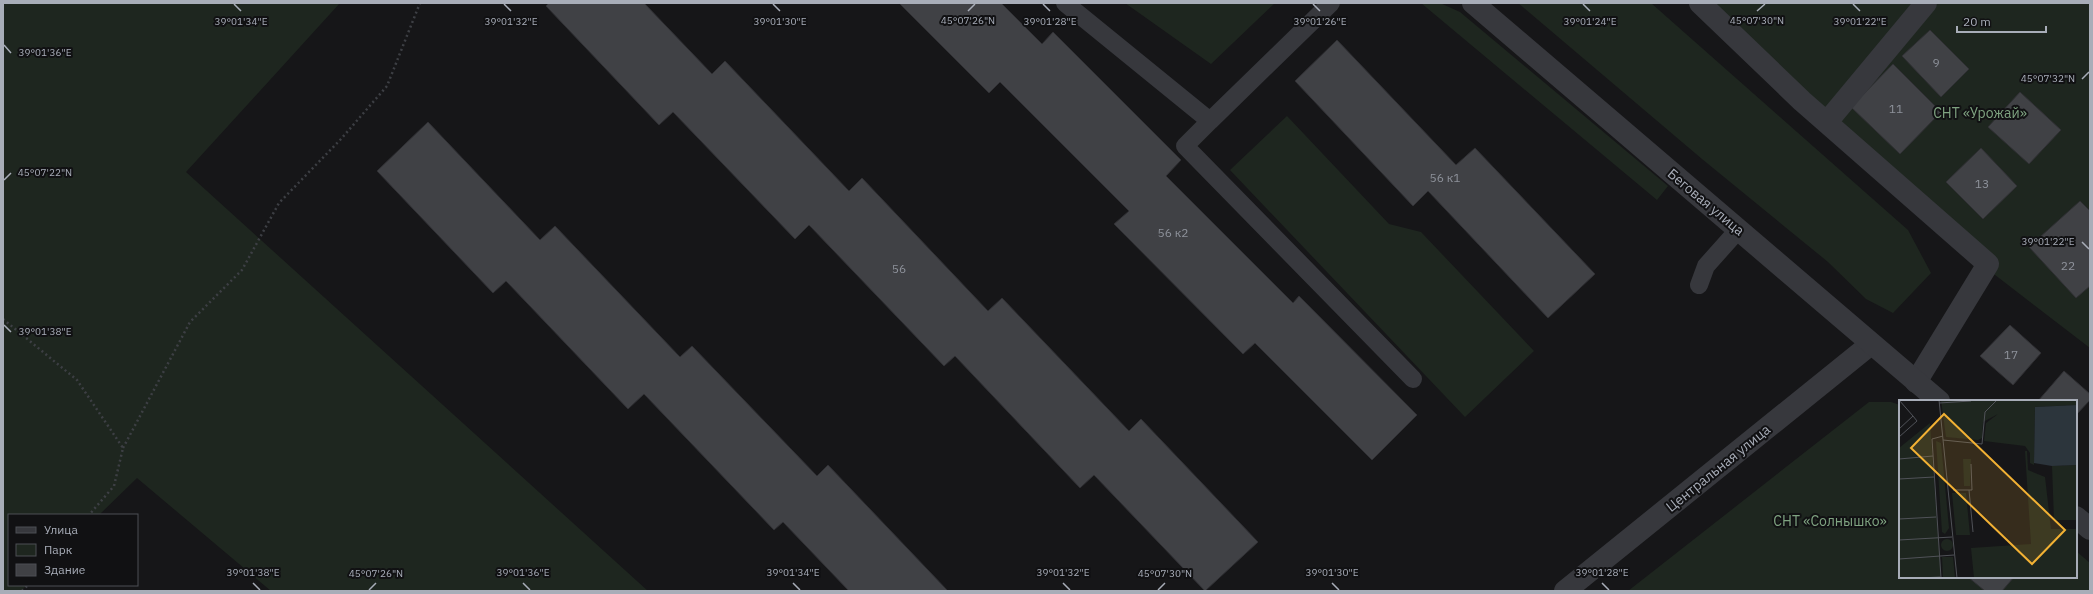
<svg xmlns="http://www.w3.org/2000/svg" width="2093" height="594" viewBox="0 0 2093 594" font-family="'IBM Plex Sans',sans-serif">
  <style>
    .green { fill: #1e261f }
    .building { fill: #404145; stroke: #303034 }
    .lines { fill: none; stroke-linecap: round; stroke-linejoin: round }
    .path { stroke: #3d3f44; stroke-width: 2.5; stroke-dasharray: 2 3; stroke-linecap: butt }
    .service { stroke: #37383d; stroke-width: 18 }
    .minor { stroke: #37383d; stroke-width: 22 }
    .tertiary { stroke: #37383d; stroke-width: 22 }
    .ticks { fill: none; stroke: #a8adb8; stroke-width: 1.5 }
    .labels { text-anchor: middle; stroke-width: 4; stroke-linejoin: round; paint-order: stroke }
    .number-label { font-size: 12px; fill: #8e929b }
    .park-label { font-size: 14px; fill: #7fa381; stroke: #111113 }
    .street-label { font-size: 14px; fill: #a8adb8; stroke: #111113 }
    .inset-road { fill: none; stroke: #505258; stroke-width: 1 }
    .view { fill: #f2b134; fill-opacity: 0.15; stroke: #f2b134; stroke-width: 2 }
    .inset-edge { fill: none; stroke: #a8adb8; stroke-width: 2 }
    .ticks-label { font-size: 10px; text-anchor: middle; fill: #a8adb8; stroke: #111113; stroke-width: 4; stroke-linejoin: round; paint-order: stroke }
  </style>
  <rect width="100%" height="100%" fill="#161618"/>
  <path class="green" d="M3,3H340L186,172L648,591H271L137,478L99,515H9V585H27L21,591H3Z
    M1125,3H1275L1211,64Z
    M1421,3H1440L1460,12L1668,186L1657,200Z
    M1518,3H1651L1908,230L1931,273L1893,313L1866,299L1828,262L1702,159Z
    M1697,3H2090V348L1986,268Z
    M1287,116L1389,224L1421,232L1534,351L1465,417L1230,170Z
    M1869,402H1891L1900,405V577H2076V551L2090,563V591H1628Z"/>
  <path class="building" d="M549,3H644L712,74L725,61L849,191L862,178L988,311L1002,298L1129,431L1141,419L1258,542L1205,591L1094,475L1080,488L955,356L944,366L809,225L795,239L673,112L659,125L546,6Z
    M899,3H1001L1042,44L1053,32L1181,160L1166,176L1293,303L1299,296L1417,415L1372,460L1255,343L1243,354L1114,224L1129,211L1000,82L989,93Z
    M1930,30L1969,69L1941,97L1902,56Z
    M1337,40L1456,165L1475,148L1595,274L1548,318L1428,191L1413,206L1295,81Z
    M1893,64L1941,112L1900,154L1851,107Z
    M2020,92L2061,130L2029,164L1988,127Z
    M428,122L540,240L555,226L680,357L692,346L817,476L828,465L948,591H849L783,522L774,530L644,394L628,409L506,281L493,293L377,171Z
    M1981,148L2017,186L1983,219L1946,182Z
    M2080,201L2090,211V286L2076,298L2029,247Z
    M2010,325L2041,353L2013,385L1980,356Z
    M2064,371L2090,394V400L2076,415V401H2038Z
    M1968,577H2014L2002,591H1985Z"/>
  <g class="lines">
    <path class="path" d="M3,319L77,380L123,448L114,486L89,515
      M123,448L190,322L242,270L279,203L341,139L387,86L420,3
      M22,591L28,585"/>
    <path class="service" d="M1065,3L1210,121L1331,3
      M1210,121L1185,146L1413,379
      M1699,285L1706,266L1739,229"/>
    <path class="minor" d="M1700,3L1802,101L1988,264L1916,382
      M1827,122L1926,3
      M1565,591L1871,344"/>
    <path class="tertiary" d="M1473,3L1939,401
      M2076,517L2090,529"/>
  </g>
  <path class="ticks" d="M234,4L241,11M504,4L511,11M773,4L780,11M1043,4L1050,11M1313,4L1320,11M1583,4L1590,11M1853,4L1860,11M968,11L975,4M1757,11L1765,4M4,45L11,53M2082,79L2089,72M4,180L11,173M2082,242L2089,249M4,325L11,332M253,583L260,590M523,583L530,590M793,583L800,590M1063,583L1070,590M1332,583L1339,590M1602,583L1609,590M369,590L376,583M1158,590L1165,583"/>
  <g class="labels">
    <g class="number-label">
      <text x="1936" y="67">9</text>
      <text x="1896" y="113">11</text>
      <text x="1445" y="182">56 к1</text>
      <text x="1982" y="188">13</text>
      <text x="1173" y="237">56 к2</text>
      <text x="2068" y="270">22</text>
      <text x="899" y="273">56</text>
      <text x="2011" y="359">17</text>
    </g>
    <g class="park-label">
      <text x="1980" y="118">СНТ «Урожай»</text>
      <text x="1830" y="526">СНТ «Солнышко»</text>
    </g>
    <g class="street-label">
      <text transform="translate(1706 202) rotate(40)" y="5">Беговая улица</text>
      <text transform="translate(1718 468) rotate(-39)" y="5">Центральная улица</text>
    </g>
  </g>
  <g transform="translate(1899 400)">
    <rect width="178" height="178" fill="#161618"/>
    <path d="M42,0H178V5L136,7L135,65L131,63V53L126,46L85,41L87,23L99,14L84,22L83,38L79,40L47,37ZM31,23L42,178H0V48ZM37,41L42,43L50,128L46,134L43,132ZM126,51H128L129,70L146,77L152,129H178V178H75L72,148L132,144ZM64,59H72L71,86H65ZM178,65V120H155L153,66ZM53,93H67L71,135H57ZM42 145a6 6 0 1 1 12 0a6 6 0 1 1-12 0ZM43,157H54L56,178H44Z" fill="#1e261f"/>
    <path d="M178,5V65L153,66L135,63L136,7Z" fill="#2c353c"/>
    <path class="inset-road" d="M40,0L58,178M40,3L72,1M0,29L14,16L0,0M0,37L18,21L14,16M44,40L83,44L86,12L98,0M0,59L34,56M0,79L35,77M54,90H70L74,132M70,90H73L72,64M0,119L37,117M0,140L53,137M0,159L55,155M21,178L41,177M42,178L33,39L44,36"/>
    <path class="view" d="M45,14L166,130L133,164L12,48Z"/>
    <rect width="178" height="178" class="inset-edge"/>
  </g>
  <g class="ticks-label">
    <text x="968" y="24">45°07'26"N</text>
    <text x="1757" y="24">45°07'30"N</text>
    <text x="241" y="25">39°01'34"E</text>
    <text x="511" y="25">39°01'32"E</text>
    <text x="780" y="25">39°01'30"E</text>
    <text x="1050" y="25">39°01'28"E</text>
    <text x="1320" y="25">39°01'26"E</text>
    <text x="1590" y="25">39°01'24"E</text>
    <text x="1860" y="25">39°01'22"E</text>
    <text x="45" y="56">39°01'36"E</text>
    <text x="2048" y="82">45°07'32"N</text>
    <text x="45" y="176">45°07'22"N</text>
    <text x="2048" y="245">39°01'22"E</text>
    <text x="45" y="335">39°01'38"E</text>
    <text x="253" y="576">39°01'38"E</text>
    <text x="523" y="576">39°01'36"E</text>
    <text x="793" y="576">39°01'34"E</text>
    <text x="1063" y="576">39°01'32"E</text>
    <text x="1332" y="576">39°01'30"E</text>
    <text x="1602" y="576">39°01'28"E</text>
    <text x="376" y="577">45°07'26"N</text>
    <text x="1165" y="577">45°07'30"N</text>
  </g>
  <rect width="2093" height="594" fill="none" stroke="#a8adb8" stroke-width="8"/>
  <rect x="8" y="514" width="130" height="72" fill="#111113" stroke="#4d4f55"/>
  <rect x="16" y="527" width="20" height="6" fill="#37383d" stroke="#4d4f55"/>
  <text x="44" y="534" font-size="12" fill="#a8adb8">Улица</text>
  <rect x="16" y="544" width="20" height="12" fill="#1e261f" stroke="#4d4f55"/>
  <text x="44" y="554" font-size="12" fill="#a8adb8">Парк</text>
  <rect x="16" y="564" width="20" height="12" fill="#404145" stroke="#4d4f55"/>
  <text x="44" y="574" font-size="12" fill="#a8adb8">Здание</text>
  <path d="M1957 26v6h89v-6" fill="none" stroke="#a8adb8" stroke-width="2"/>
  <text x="1963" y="26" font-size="12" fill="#a8adb8" stroke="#111113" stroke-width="3" paint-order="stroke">20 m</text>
</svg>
